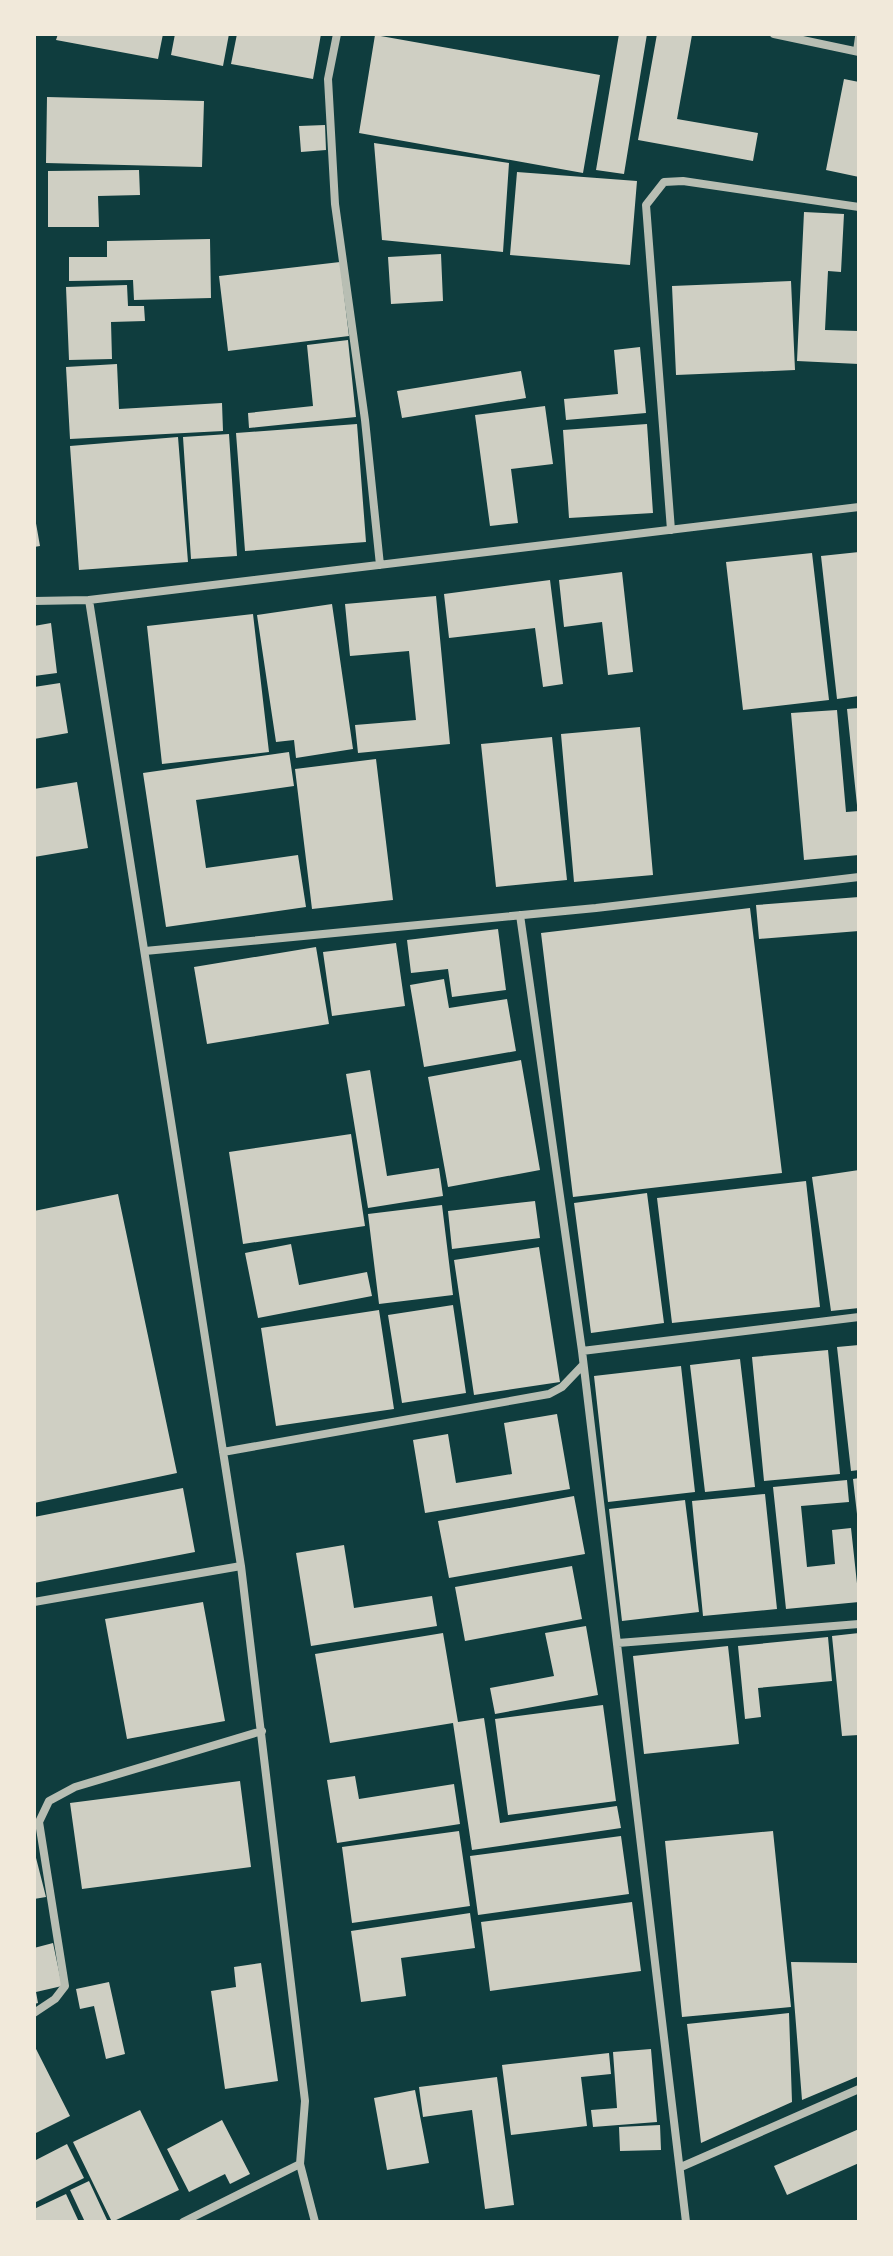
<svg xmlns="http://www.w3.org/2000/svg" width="893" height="2256" viewBox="0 0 893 2256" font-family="Quicksand,sans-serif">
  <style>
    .building { fill: #cfcfc3 }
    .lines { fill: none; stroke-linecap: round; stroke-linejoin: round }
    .minor { stroke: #b8beb3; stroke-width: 8 }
  </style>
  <rect width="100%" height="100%" fill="#0f3d3e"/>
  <path class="building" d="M58,34H163L158,59L56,40Z
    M175,34H229L223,66L171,55Z
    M237,34H321L313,79L231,64Z
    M619,34H647L624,174L596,170Z
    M657,34L692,35L677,119L758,133L753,161L638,140Z
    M375,35L600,75L583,173L359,133Z
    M844,79L859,82V177L826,170Z
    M47,97L204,101L202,167L46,163Z
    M325,125L326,150L301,152L299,126Z
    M374,143L509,163L503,252L382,240Z
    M139,170L140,195L98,196L99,227H48V171Z
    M517,172L637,181L630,265L510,255Z
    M804,212L844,214L841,272L828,271L825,330L859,331V364L797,361Z
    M210,239L211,298L134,300L133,280L69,281V257H107V241Z
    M441,254L443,301L391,304L388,257Z
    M340,262L349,336L228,351L219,276Z
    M791,281L795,370L676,375L672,286Z
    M127,285L128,306H144L145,321L111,322L112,359L69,360L66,287Z
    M348,340L356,417L249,428L248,413L313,406L307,345Z
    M640,347L646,413L566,420L564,399L618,394L614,350Z
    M117,364L119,409L222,403L223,431L70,439L66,367Z
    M521,371L526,398L402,418L397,391Z
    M545,406L553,464L511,469L518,523L490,526L475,415Z
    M357,424L366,542L245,551L236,433Z
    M647,424L653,513L569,518L563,430Z
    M229,434L237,556L191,559L183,437Z
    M178,437L188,562L79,570L70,446Z
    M34,512L40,546L34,547Z
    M859,552V696L837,699L821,556Z
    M812,553L829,700L743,710L726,562Z
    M622,572L633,672L608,675L602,622L564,627L559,580Z
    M550,580L563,684L543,687L535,628L449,638L444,594Z
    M436,596L450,744L358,753L355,725L416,720L409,651L350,656L345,604Z
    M332,604L353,749L296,758L294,740L276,742L257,615Z
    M253,614L269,752L162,764L147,626Z
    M51,623L57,673L34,676V626Z
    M60,683L68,733L34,739V687Z
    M859,708V804L857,805L847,709Z
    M837,710L846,812L859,811V855L804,860L791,713Z
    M640,727L653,875L574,882L561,734Z
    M552,737L567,880L496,887L481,744Z
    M289,752L294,786L196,800L206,868L298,855L306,907L166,927L143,773Z
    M376,759L393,900L312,909L295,769Z
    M77,782L88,848L34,857V789Z
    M859,897V931L759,939L756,905Z
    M750,908L782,1173L573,1197L541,933Z
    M498,929L506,990L452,997L448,969L411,973L407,940Z
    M396,943L405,1006L332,1016L323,952Z
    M316,947L329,1024L207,1044L194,967Z
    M444,979L449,1008L507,999L516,1051L424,1067L410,985Z
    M521,1060L540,1170L448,1187L428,1077Z
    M370,1070L387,1176L439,1168L443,1196L368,1208L346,1074Z
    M351,1134L365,1226L243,1244L229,1152Z
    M859,1170V1308L831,1311L812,1177Z
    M806,1181L820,1307L672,1323L657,1198Z
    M647,1193L664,1323L591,1333L574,1203Z
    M118,1194L177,1473L34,1503V1211Z
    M535,1201L540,1238L452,1249L448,1211Z
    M442,1205L453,1295L379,1304L368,1214Z
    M291,1244L299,1285L367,1272L372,1296L258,1318L245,1253Z
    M539,1247L560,1382L474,1395L454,1260Z
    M453,1305L466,1393L402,1403L388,1315Z
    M379,1310L394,1409L276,1426L261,1328Z
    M859,1345V1470L851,1471L837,1347Z
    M828,1350L840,1474L764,1481L752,1357Z
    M740,1359L755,1487L705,1492L690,1365Z
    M681,1366L695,1492L608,1502L594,1376Z
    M557,1414L570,1489L425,1513L413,1440L448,1434L456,1483L512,1474L504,1423Z
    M859,1478V1514H857L853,1479Z
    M847,1480L849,1502L801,1506L807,1567L835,1564L832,1530L851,1528L859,1602L786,1609L773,1487Z
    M183,1488L195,1552L34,1583V1517Z
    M765,1494L777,1609L703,1616L692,1501Z
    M574,1496L585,1554L449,1578L438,1521Z
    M685,1500L699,1612L622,1621L609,1509Z
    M344,1545L354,1608L432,1596L437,1626L311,1646L296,1553Z
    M572,1566L582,1619L465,1641L455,1587Z
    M203,1602L225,1721L127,1739L105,1619Z
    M586,1626L598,1695L495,1714L490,1688L554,1676L545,1633Z
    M443,1633L458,1722L484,1718L500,1823L617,1806L621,1828L472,1850L453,1723L330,1743L315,1654Z
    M859,1633V1735L842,1736L832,1636Z
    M828,1637L832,1681L758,1688L761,1717L745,1719L738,1646Z
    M728,1646L739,1744L644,1754L633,1656Z
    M603,1705L616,1801L508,1815L495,1719Z
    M355,1776L359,1799L454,1784L460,1824L337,1843L327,1780Z
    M240,1781L251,1867L82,1889L70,1803Z
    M459,1831L470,1906L352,1923L342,1847Z
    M773,1831L791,2007L682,2017L665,1841Z
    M621,1836L629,1894L478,1915L470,1856Z
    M34,1850L46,1897L34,1899Z
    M632,1902L641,1971L490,1991L481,1922Z
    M470,1913L475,1948L401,1958L406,1996L361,2002L351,1931Z
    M53,1943L62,1986L36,1992L38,2003L34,2004V1948Z
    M791,1962L859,1963V2076L802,2100Z
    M261,1963L278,2081L225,2089L211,1991L236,1987L234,1967Z
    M109,1982L125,2054L106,2059L94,2006L80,2009L76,1989Z
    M789,2013L792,2102L701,2143L687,2024Z
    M34,2045L70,2116L34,2134Z
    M651,2049L657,2122L593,2127L591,2110L617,2108L613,2052Z
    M609,2053L611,2074L581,2077L587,2126L511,2135L502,2065Z
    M497,2077L514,2205L485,2209L472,2110L423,2117L419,2087Z
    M415,2090L429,2163L387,2170L374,2098Z
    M140,2110L179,2190L112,2222L73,2142Z
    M222,2120L250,2174L230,2184L225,2174L189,2192L167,2149Z
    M660,2125L661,2150L620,2151L619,2127Z
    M859,2129V2163L787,2195L774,2166Z
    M67,2144L84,2178L34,2203V2161Z
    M89,2181L108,2222H85L70,2190Z
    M66,2194L79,2222H34V2209Z"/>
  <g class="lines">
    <path class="minor" d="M337,34L328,79L335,204L365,420L380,565
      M774,34L859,52
      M857,51L859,37
      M671,530L646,205L664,182L683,181L859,207
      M89,600L241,1566L305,2101L300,2164L183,2222
      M34,601L89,600L859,507
      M520,915L582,1351L686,2222
      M145,951L596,908L859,877
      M582,1351L859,1317
      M223,1452L549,1394L562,1387L583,1365
      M34,1602L241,1566
      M618,1643L859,1624
      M34,2013L55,1999L65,1986L39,1822L49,1801L75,1787L262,1731
      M300,2164L315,2222
      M681,2167L859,2089"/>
  </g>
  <rect width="893" height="2256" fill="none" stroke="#f1e9da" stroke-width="72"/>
</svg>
